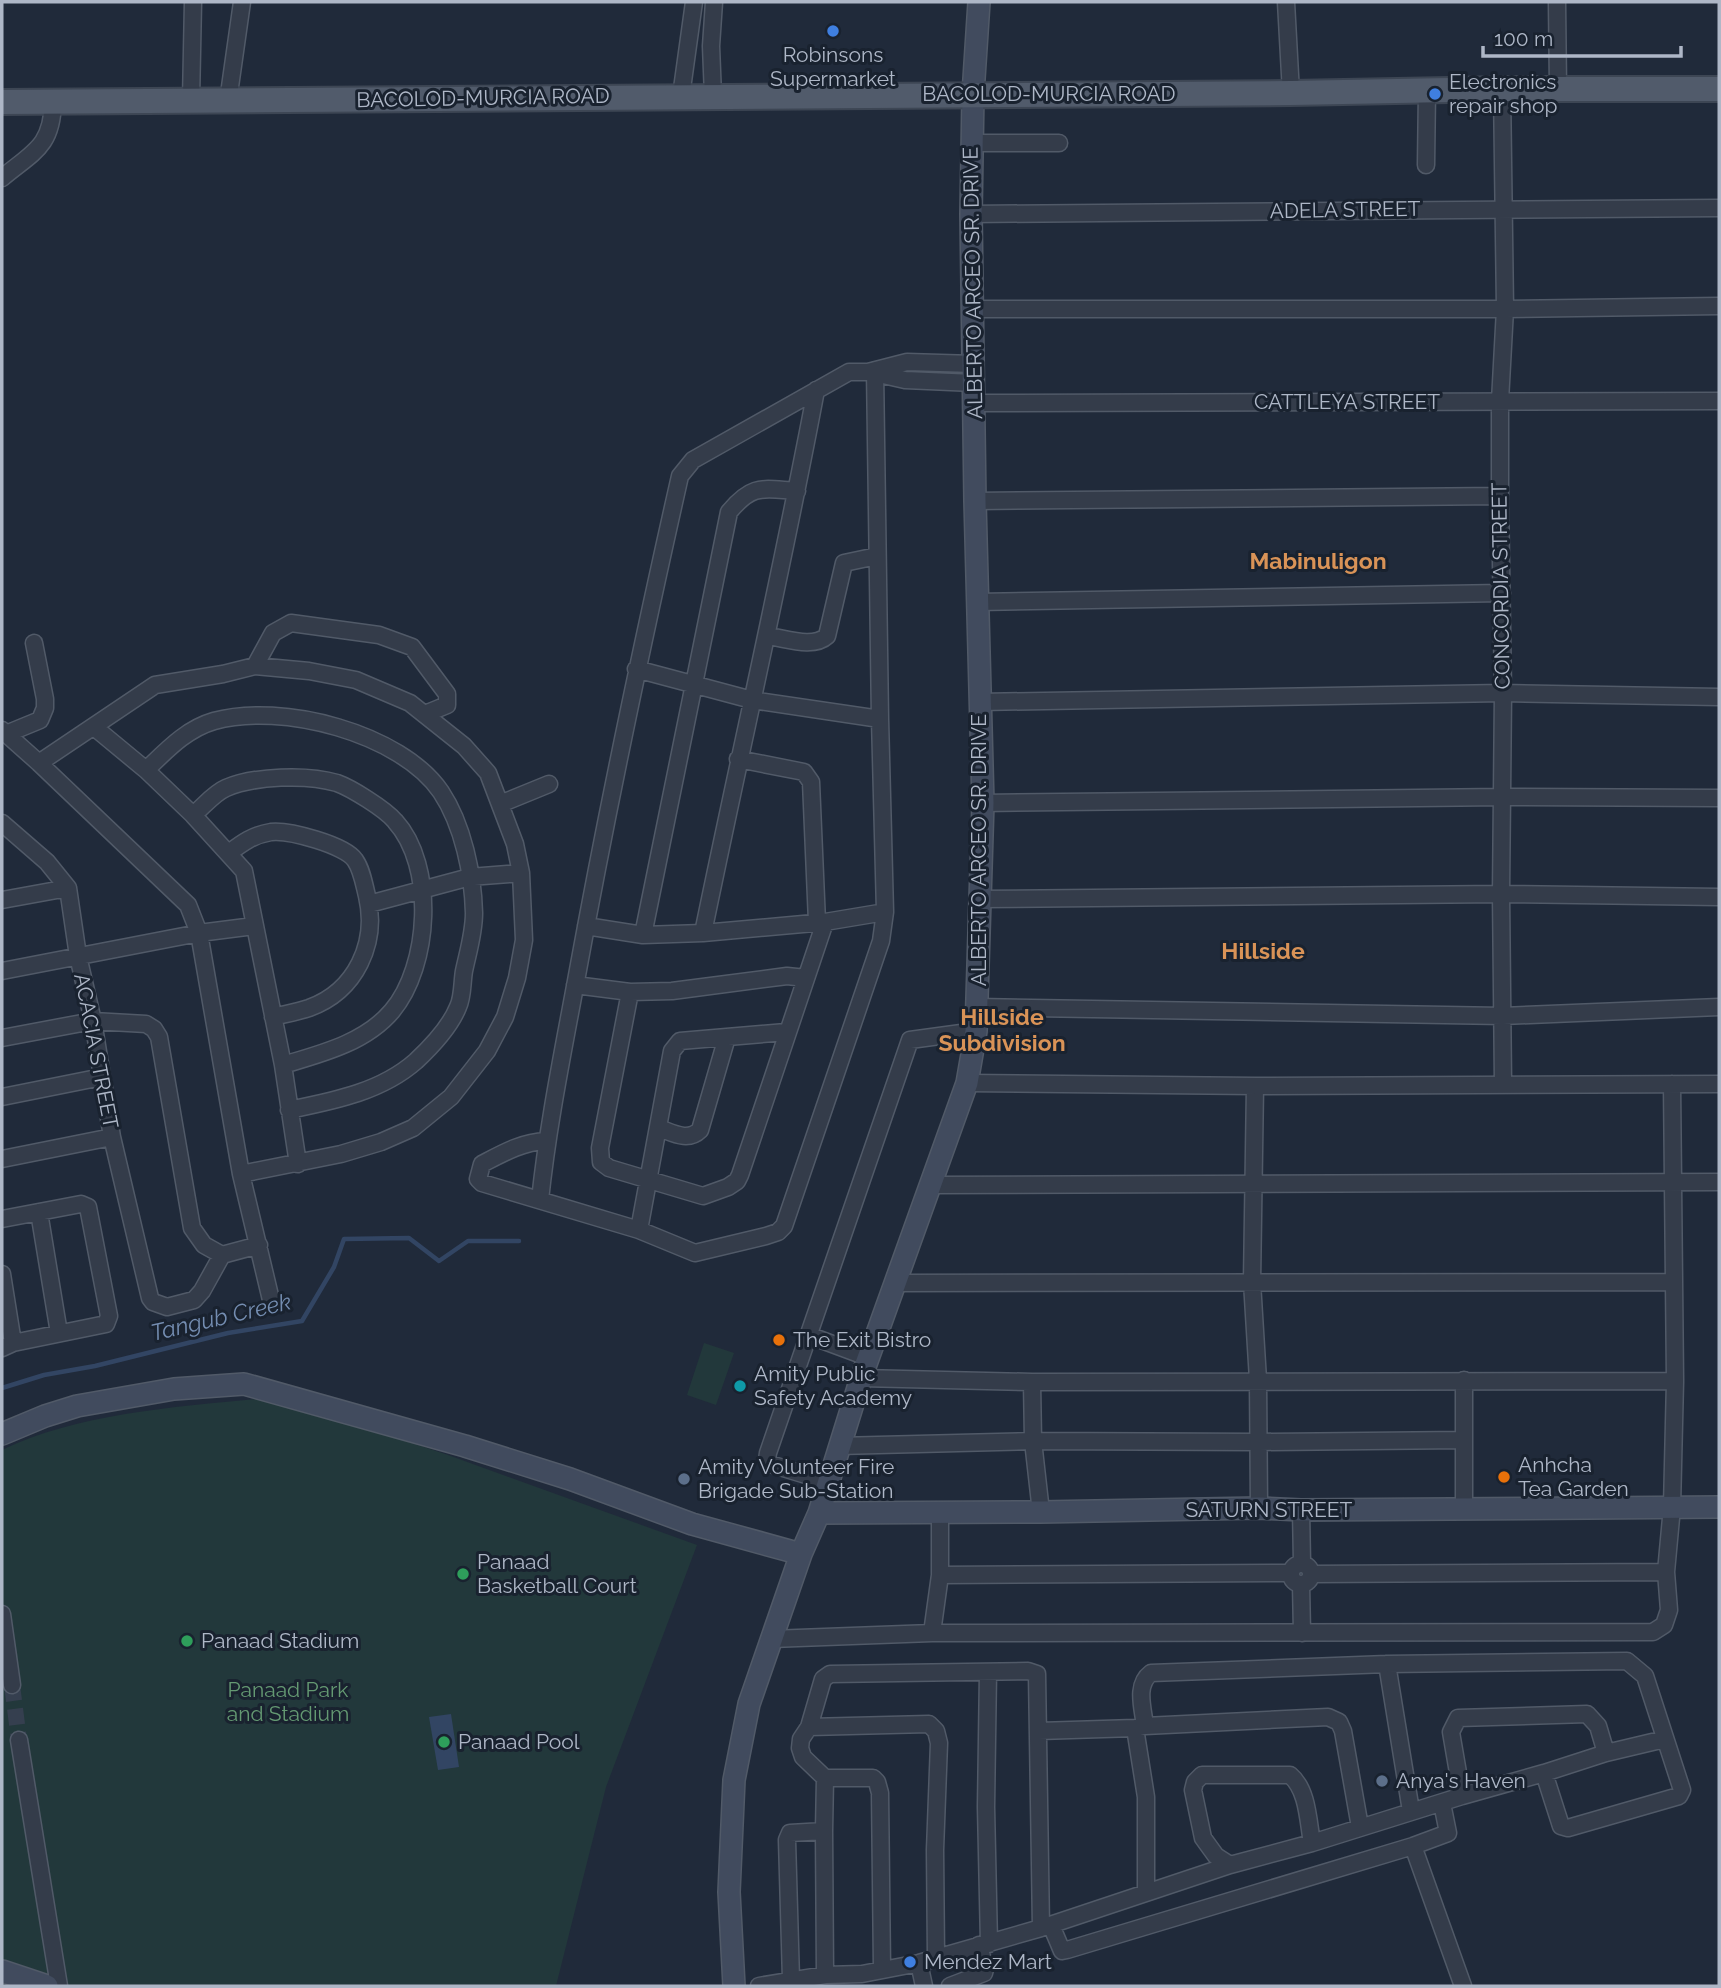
<svg xmlns="http://www.w3.org/2000/svg" width="1721" height="1988" viewBox="0 0 1721 1988" font-family="Raleway,sans-serif">
  <style>
    .green { fill: #22383b }
    .water { fill: #324563 }
    .lines { fill: none; stroke-linecap: round; stroke-linejoin: round }
    .stream { stroke: #324563; stroke-width: 4.5 }
    .street-tunnel { stroke: #353f4f; stroke-width: 16; stroke-dasharray: 16 8; stroke-linecap: butt }
    .street-casing { stroke: #515a68; stroke-width: 19 }
    .secondary-casing { stroke: #515a68; stroke-width: 24 }
    .primary-casing { stroke: #3d4654; stroke-width: 28 }
    .street { stroke: #343c4a; stroke-width: 16 }
    .secondary { stroke: #414b5e; stroke-width: 21 }
    .primary { stroke: #515b6b; stroke-width: 24 }
    .shop-dot { fill: #3f7fe0; stroke: #19222f; stroke-width: 2.5 }
    .food-dot { fill: #e8710a; stroke: #19222f; stroke-width: 2.5 }
    .culture-dot { fill: #0f9aa8; stroke: #19222f; stroke-width: 2.5 }
    .service-dot { fill: #5c6f8a; stroke: #19222f; stroke-width: 2.5 }
    .leisure-dot { fill: #2e9e5b; stroke: #19222f; stroke-width: 2.5 }
    .labels { text-anchor: middle; stroke-width: 6; stroke-linejoin: round; paint-order: stroke }
    .poi-label { font-size: 21px; fill: #aeb7c7; stroke: #19222f; text-anchor: start }
    .street-label { font-size: 21px; fill: #aeb7c7; stroke: #19222f }
    .park-label { font-size: 21px; fill: #649972; stroke: #19222f }
    .neighbourhood-label { font-size: 23px; font-weight: bold; fill: #d99357; stroke: #19222f }
    .water-label { font-size: 23px; font-style: italic; fill: #748db1; stroke: #19222f }
  </style>
  <rect width="100%" height="100%" fill="#202a3a"/>
  <path class="green" d="M704,1343L734,1353L716,1405L687,1395Z
    M266,1398L282,1400L448,1455L697,1545L606,1787L556,1986H2V1450C77,1413 183,1406 266,1398Z"/>
  <path class="water" d="M451,1714L459,1767L438,1770L429,1717Z"/>
  <g class="lines">
    <path class="stream" d="M2,1388L44,1375L95,1366L228,1333L302,1321L334,1267L344,1239L409,1238L439,1261L468,1241H519"/>
    <path class="street-tunnel" d="M12,1685L19,1740"/>
    <defs>
      <path id="street" d="M1286,2L1291,93
        M1557,2L1558,89
        M1502,89L1505,309L1500,401V496L1503,693L1501,894L1503,1084
        M681,96L694,2
        M713,96L711,46L714,2
        M191,100L193,2
        M228,101L242,2
        M972,143H1059
        M1426,165L1427,90
        M2,178C33,152 52,147 53,102
        M971,214L1719,208
        M974,309H1505L1719,306
        M870,372L905,380L974,383
        M974,403L1719,401
        M975,501L1500,496
        M977,602L1502,593
        M767,636C785,638 813,649 827,636L844,563L877,556
        M255,666L273,633L291,623L379,635L412,647L447,694V705L425,714
        M636,669L752,700L880,719
        M980,702L1503,693L1719,697
        M94,727L146,770L193,815L244,871L283,1065L298,1164
        M2,730L39,763L188,905L199,933L241,1174L271,1300
        M6,734L40,720L45,708V699L34,643
        M738,759L804,772L811,782L817,922
        M39,763L155,685L223,674L255,666L309,671L356,680L410,703L464,746L488,773L515,844L521,873L524,940L517,978L505,1017L487,1051L451,1097L413,1128L381,1142L341,1154L241,1174
        M146,770C166,751 186,729 214,721C281,702 401,733 441,792C463,825 473,874 474,913C474,933 468,952 464,971C462,982 463,997 458,1007C450,1027 432,1046 416,1061C381,1092 333,1101 289,1110
        M983,803L1502,797L1719,798
        M500,804L549,784
        M193,815C203,807 214,793 226,788C254,776 307,774 337,783C351,788 385,809 395,821C436,866 430,966 392,1011C365,1043 320,1054 283,1065
        M2,823L47,862L68,888L78,956L93,1021L112,1137L150,1298L153,1302L167,1307L194,1300L202,1291L222,1255L259,1245
        M229,853C242,843 253,835 271,832C289,830 345,845 355,860C362,870 364,884 367,896C378,943 356,991 309,1008C297,1012 285,1014 273,1017
        M979,899L1501,894L1719,897
        M2,900L68,888
        M369,904L470,877L521,873
        M586,926L643,935L703,933L825,922L885,912
        M703,933C740,752 782,572 816,390
        M643,935L729,512C753,483 763,489 797,491
        M2,971L199,933L254,926
        M575,985L630,992L672,991L787,976L806,978
        M630,992L600,1148L601,1162L609,1168L703,1196L728,1187L737,1181L740,1175L825,922
        M977,1007L1503,1016L1719,1007
        M2,1038L93,1021L146,1024L154,1029L159,1037L192,1228L204,1245L222,1255
        M967,1083L1255,1086L1719,1084
        M1255,1086L1252,1282L1258,1380L1259,1508
        M2,1097L102,1077
        M659,1128C673,1133 688,1142 700,1130L727,1037
        M546,1141C522,1142 503,1153 482,1164L478,1179L482,1183L639,1230L695,1253L766,1236L778,1232L784,1226L881,941L885,912L880,719L875,370
        M2,1159L112,1137
        M930,1185L1719,1182
        M540,1200C548,1123 564,1047 578,970C608,805 643,640 680,476L693,460L849,372H868L907,362L974,364
        M39,1212L59,1333
        M2,1219L81,1204L88,1207L109,1316L106,1324L13,1343L2,1348
        M639,1230L672,1051L680,1041L786,1032
        M2,1274L13,1343
        M896,1283L1674,1282
        M808,1335L870,1358
        M861,1378L1032,1382L1675,1381
        M1464,1380V1509
        M1032,1382L1033,1441L1041,1512
        M838,1446L1033,1441L1259,1442L1463,1440
        M829,1482L770,1464L767,1460L768,1453L910,1040L976,1031
        M1301,1510L1302,1563
        M1291 1574a10 10 0 1 1 20 0a10 10 0 1 1-20 0Z
        M1312,1574L1666,1572
        M940,1575L1291,1573
        M1301,1584L1302,1633
        M2,1614L12,1685
        M932,1633L940,1575V1512
        M771,1639L932,1633L1653,1632L1664,1625L1669,1610L1666,1572L1672,1507L1675,1381L1672,1084
        M1387,1664L1411,1811
        M988,1672L986,1807L989,1944
        M1145,1726L1328,1717L1339,1722L1343,1731L1360,1827
        M809,1727L929,1724L936,1731L939,1743L935,1850L936,1957
        M1039,1731L1135,1728
        M19,1740L59,1986
        M1544,1773L1606,1753L1665,1739
        M825,1778H873L877,1782L880,1793L882,1969
        M1462,1796L1451,1732L1458,1718L1587,1714L1598,1726L1606,1753
        M824,1831L825,1975
        M1413,1846L1463,1986
        M1230,1865L1216,1856L1203,1838L1193,1790L1195,1782L1202,1775H1290C1308,1790 1308,1821 1312,1843
        M1051,1925L1062,1951L1067,1950L1413,1846L1448,1833L1442,1803
        M919,1963L924,1986
        M791,1980L787,1840L790,1833L824,1831L825,1778L803,1757L800,1748L801,1739L809,1727L823,1679L830,1674L1028,1671L1037,1674L1041,1928L1230,1865L1312,1843L1462,1796L1544,1773L1561,1826L1568,1828L1679,1796L1682,1790L1645,1676L1627,1661L1387,1664L1151,1673C1135,1685 1143,1708 1145,1726L1135,1728L1146,1797V1891
        M759,1986L825,1975L862,1974L919,1963L1041,1928
        M950,1986L984,1973L985,1969L979,1945"/>
      <path id="secondary" d="M2,1434L45,1416L77,1406L174,1389L244,1384L465,1446L570,1479L692,1524L801,1554
        M819,1513L1041,1512L1259,1508L1301,1510L1719,1507
        M2,1971L47,1986
        M734,1986L729,1892L734,1780L749,1704L801,1554L819,1513L861,1378L967,1083L976,1031L983,803L975,501L971,214L973,94L979,2"/>
      <path id="primary" d="M2,102L1291,93L1502,89H1719"/>
    </defs>
    <use href="#street" class="street-casing"/>
    <use href="#secondary" class="secondary-casing"/>
    <use href="#primary" class="primary-casing"/>
    <use href="#street" class="street"/>
    <use href="#secondary" class="secondary"/>
    <use href="#primary" class="primary"/>
  </g>
  <g class="shop-dot">
    <circle cx="833" cy="31" r="7"/>
    <circle cx="1435" cy="94" r="7"/>
    <circle cx="910" cy="1962" r="7"/>
  </g>
  <g class="food-dot">
    <circle cx="779" cy="1340" r="7"/>
    <circle cx="1504" cy="1477" r="7"/>
  </g>
  <circle class="culture-dot" cx="740" cy="1386" r="7"/>
  <g class="service-dot">
    <circle cx="684" cy="1479" r="7"/>
    <circle cx="1382" cy="1781" r="7"/>
  </g>
  <g class="leisure-dot">
    <circle cx="463" cy="1574" r="7"/>
    <circle cx="187" cy="1641" r="7"/>
    <circle cx="444" cy="1742" r="7"/>
  </g>
  <g class="labels">
    <g class="poi-label">
      <text x="833" y="62" text-anchor="middle">Robinsons<tspan x="833" dy="24">Supermarket</tspan></text>
      <text x="1449" y="89">Electronics<tspan x="1449" dy="24">repair shop</tspan></text>
      <text x="793" y="1347">The Exit Bistro</text>
      <text x="754" y="1381">Amity Public<tspan x="754" dy="24">Safety Academy</tspan></text>
      <text x="1518" y="1472">Anhcha<tspan x="1518" dy="24">Tea Garden</tspan></text>
      <text x="698" y="1474">Amity Volunteer Fire<tspan x="698" dy="24">Brigade Sub-Station</tspan></text>
      <text x="477" y="1569">Panaad<tspan x="477" dy="24">Basketball Court</tspan></text>
      <text x="201" y="1648">Panaad Stadium</text>
      <text x="458" y="1749">Panaad Pool</text>
      <text x="1396" y="1788">Anya's Haven</text>
      <text x="924" y="1969">Mendez Mart</text>
    </g>
    <g class="street-label">
      <text x="1049" y="101">BACOLOD-MURCIA ROAD</text>
      <text transform="translate(483 98) rotate(-1)" y="7">BACOLOD-MURCIA ROAD</text>
      <text transform="translate(1345 210) rotate(-1)" y="7">ADELA STREET</text>
      <text transform="translate(973 283) rotate(-91)" y="7">ALBERTO ARCEO SR. DRIVE</text>
      <text x="1347" y="409">CATTLEYA STREET</text>
      <text transform="translate(1501 586) rotate(-91)" y="7">CONCORDIA STREET</text>
      <text transform="translate(979 850) rotate(-90)" y="7">ALBERTO ARCEO SR. DRIVE</text>
      <text transform="translate(96 1051) rotate(79)" y="7">ACACIA STREET</text>
      <text x="1269" y="1517">SATURN STREET</text>
    </g>
    <g class="park-label">
      <text x="288" y="1697">Panaad Park<tspan x="288" dy="24">and Stadium</tspan></text>
    </g>
    <g class="neighbourhood-label">
      <text x="1318" y="569">Mabinuligon</text>
      <text x="1263" y="959">Hillside</text>
      <text x="1002" y="1025">Hillside<tspan x="1002" dy="26">Subdivision</tspan></text>
    </g>
    <g class="water-label">
      <text transform="translate(221 1317) rotate(-13)" y="8">Tangub Creek</text>
    </g>
  </g>
  <rect width="1721" height="1988" fill="none" stroke="#aeb7c7" stroke-width="7"/>
  <path d="M1483 46v10h198v-10" fill="none" stroke="#aeb7c7" stroke-width="3.5"/>
  <text x="1494" y="46" font-size="21" fill="#aeb7c7" stroke="#19222f" stroke-width="5" paint-order="stroke">100 m</text>
</svg>
